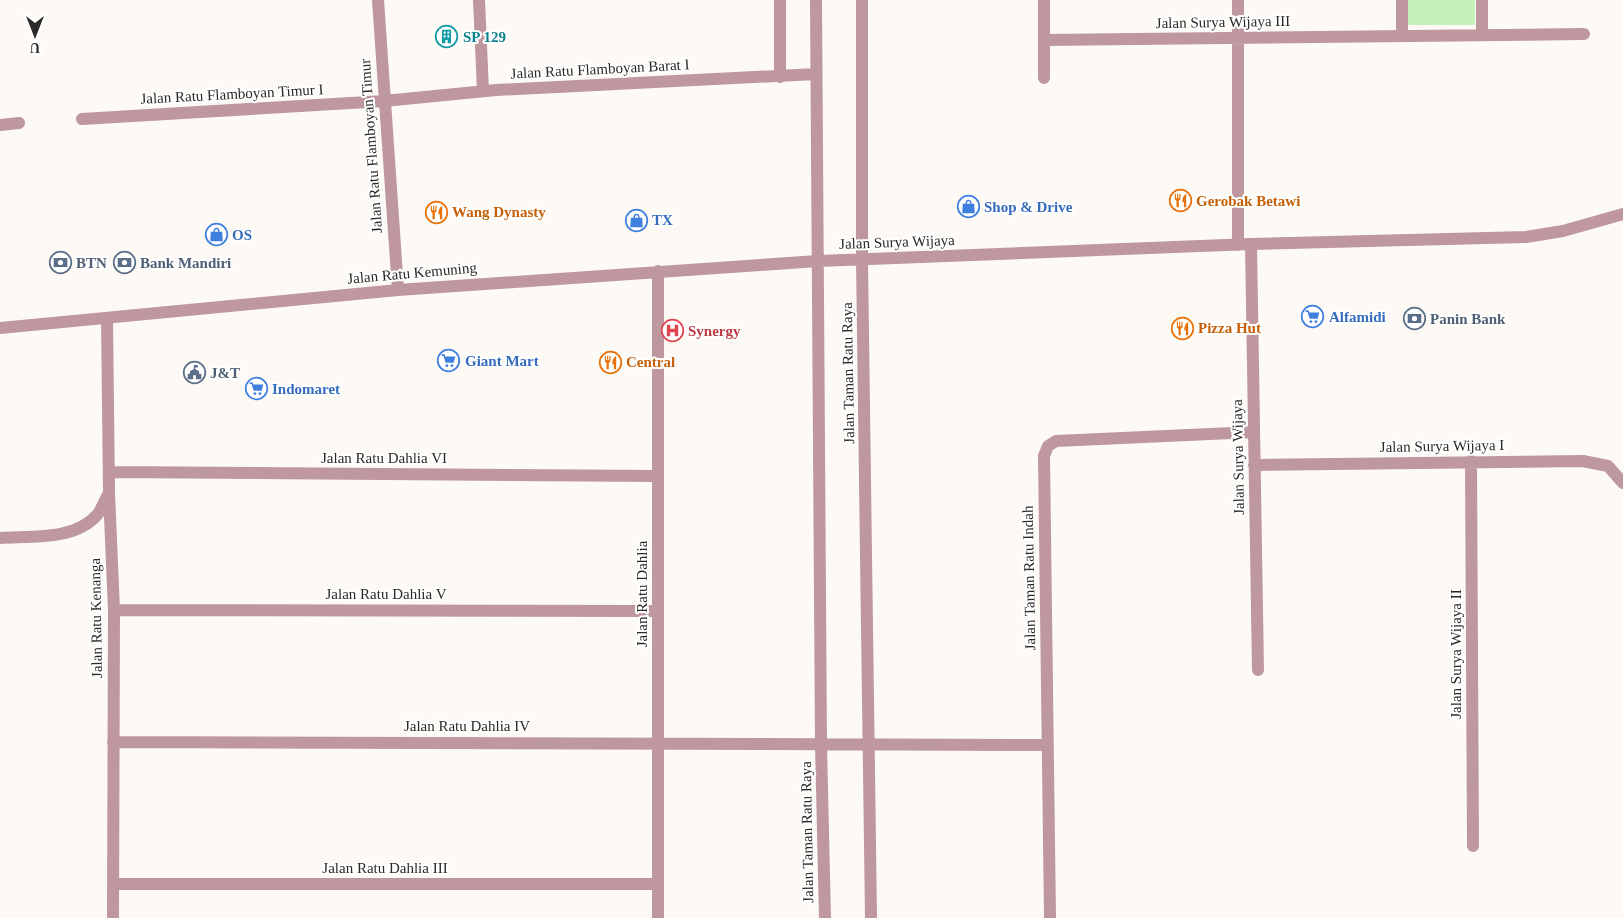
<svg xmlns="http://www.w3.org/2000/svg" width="1623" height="918" viewBox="0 0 1623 918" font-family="'Times New Roman',serif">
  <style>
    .green { fill: #c5f0bc }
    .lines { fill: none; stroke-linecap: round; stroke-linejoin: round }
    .minor { stroke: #be989e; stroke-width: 12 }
    .labels { text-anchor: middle; stroke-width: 4; stroke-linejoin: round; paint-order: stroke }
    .street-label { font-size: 15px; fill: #2b2928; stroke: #fff }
    .culture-label { font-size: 15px; font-weight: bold; fill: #0d838f; stroke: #fff; text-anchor: start }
    .food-label { font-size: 15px; font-weight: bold; fill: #c56008; stroke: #fff; text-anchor: start }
    .shop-label { font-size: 15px; font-weight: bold; fill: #366cbe; stroke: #fff; text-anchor: start }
    .service-label { font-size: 15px; font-weight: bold; fill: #4e5e75; stroke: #fff; text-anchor: start }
    .health-label { font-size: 15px; font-weight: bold; fill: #be3a42; stroke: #fff; text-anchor: start }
  </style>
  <rect width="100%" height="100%" fill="#fdf9f4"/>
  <path class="green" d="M1404,0H1475V25H1403Z"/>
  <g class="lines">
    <path class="minor" d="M378,0L398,290
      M479,0L483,91
      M780,0V77
      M816,0L821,745L825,918
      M862,0V261L871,918
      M1044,0V78
      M1482,35V0
      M1402,36V0
      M1044,40L1584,34
      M82,119L384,101L496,90L816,74
      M0,125L19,123
      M1251,244L1258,670
      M1238,245V0
      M107,318L109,493L114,610L113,918
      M0,328L398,290L818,261L1251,244L1526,237L1563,231L1623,214
      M1471,461L1473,846
      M1254,465L1583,461L1608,466L1623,483
      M109,472L658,476
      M0,538C31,536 75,541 98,514C102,508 105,499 109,493
      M114,610L658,611
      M113,742L1047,745
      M113,884H658
      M658,918V271
      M1050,918L1044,456L1048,446L1056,441L1254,432"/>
  </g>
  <defs>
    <symbol id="building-ring" viewBox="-11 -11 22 22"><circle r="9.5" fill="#fff" stroke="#0f9aa8" stroke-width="1.5"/><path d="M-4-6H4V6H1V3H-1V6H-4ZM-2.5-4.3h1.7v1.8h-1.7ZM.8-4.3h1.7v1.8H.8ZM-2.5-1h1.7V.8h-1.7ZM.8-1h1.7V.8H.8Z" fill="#0f9aa8"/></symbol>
    <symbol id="restaurant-ring" viewBox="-11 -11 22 22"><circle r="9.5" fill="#fff" stroke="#e8710a" stroke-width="1.5"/><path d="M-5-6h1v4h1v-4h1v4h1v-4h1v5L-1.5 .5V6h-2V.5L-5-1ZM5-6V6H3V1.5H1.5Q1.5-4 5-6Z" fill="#e8710a"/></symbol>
    <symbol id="shop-ring" viewBox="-11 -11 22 22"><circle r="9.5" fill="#fff" stroke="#3f7fe0" stroke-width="1.5"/><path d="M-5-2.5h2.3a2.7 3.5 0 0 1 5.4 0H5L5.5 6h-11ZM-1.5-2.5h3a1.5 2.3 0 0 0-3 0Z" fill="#3f7fe0"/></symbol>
    <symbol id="bank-ring" viewBox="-11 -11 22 22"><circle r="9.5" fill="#fff" stroke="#5c6f8a" stroke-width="1.5"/><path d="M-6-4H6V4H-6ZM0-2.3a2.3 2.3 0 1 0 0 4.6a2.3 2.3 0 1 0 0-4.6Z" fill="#5c6f8a"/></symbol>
    <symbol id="supermarket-ring" viewBox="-11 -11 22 22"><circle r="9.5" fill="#fff" stroke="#3f7fe0" stroke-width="1.5"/><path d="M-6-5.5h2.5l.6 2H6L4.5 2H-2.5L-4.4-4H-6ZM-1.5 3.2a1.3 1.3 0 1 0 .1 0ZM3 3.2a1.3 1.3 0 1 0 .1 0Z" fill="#3f7fe0"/></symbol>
    <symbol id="hospital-ring" viewBox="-11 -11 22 22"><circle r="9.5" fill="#fff" stroke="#e0444e" stroke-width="1.5"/><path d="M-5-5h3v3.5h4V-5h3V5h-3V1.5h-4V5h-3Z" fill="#e0444e"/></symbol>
    <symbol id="civic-ring" viewBox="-11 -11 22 22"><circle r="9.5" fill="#fff" stroke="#5c6f8a" stroke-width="1.5"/><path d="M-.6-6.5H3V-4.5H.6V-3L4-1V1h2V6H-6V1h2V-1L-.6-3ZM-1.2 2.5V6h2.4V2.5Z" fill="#5c6f8a"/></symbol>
  </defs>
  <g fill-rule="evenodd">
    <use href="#building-ring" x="434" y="24" width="25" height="25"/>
    <use href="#restaurant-ring" x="1168" y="188" width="25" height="25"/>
    <use href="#shop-ring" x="956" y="194" width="25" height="25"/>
    <use href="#restaurant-ring" x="424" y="200" width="25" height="25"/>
    <use href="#shop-ring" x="624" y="208" width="25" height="25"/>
    <use href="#shop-ring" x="204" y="222" width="25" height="25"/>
    <use href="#bank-ring" x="48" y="250" width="25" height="25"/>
    <use href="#bank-ring" x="112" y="250" width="25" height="25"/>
    <use href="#supermarket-ring" x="1300" y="304" width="25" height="25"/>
    <use href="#bank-ring" x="1402" y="306" width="25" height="25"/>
    <use href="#restaurant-ring" x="1170" y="316" width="25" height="25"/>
    <use href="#hospital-ring" x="660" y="318" width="25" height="25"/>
    <use href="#supermarket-ring" x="436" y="348" width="25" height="25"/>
    <use href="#restaurant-ring" x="598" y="350" width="25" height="25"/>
    <use href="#civic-ring" x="182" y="360" width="25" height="25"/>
    <use href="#supermarket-ring" x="244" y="376" width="25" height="25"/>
  </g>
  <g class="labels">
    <g class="street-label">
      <text transform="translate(1223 22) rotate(-1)" y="5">Jalan Surya Wijaya III</text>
      <text transform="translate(600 69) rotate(-3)" y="5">Jalan Ratu Flamboyan Barat I</text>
      <text transform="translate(232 94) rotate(-3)" y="5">Jalan Ratu Flamboyan Timur I</text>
      <text transform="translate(371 146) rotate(-94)" y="5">Jalan Ratu Flamboyan Timur</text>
      <text transform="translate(897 242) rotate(-2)" y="5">Jalan Surya Wijaya</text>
      <text transform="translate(412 273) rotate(-5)" y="5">Jalan Ratu Kemuning</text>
      <text transform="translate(848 373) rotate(-91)" y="5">Jalan Taman Ratu Raya</text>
      <text transform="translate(1442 446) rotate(-1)" y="5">Jalan Surya Wijaya I</text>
      <text transform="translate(1238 457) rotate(-91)" y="5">Jalan Surya Wijaya</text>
      <text x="384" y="463">Jalan Ratu Dahlia VI</text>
      <text transform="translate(1029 578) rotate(-91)" y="5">Jalan Taman Ratu Indah</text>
      <text x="386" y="599">Jalan Ratu Dahlia V</text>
      <text transform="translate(642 594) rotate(-90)" y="5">Jalan Ratu Dahlia</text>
      <text transform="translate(96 618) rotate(-91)" y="5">Jalan Ratu Kenanga</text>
      <text transform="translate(1456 654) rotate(-90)" y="5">Jalan Surya Wijaya II</text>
      <text x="467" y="731">Jalan Ratu Dahlia IV</text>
      <text transform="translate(807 832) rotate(-91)" y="5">Jalan Taman Ratu Raya</text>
      <text x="385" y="873">Jalan Ratu Dahlia III</text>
    </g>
    <g class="culture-label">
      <text x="463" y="42">SP 129</text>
    </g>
    <g class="food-label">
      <text x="1196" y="206">Gerobak Betawi</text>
      <text x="452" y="217">Wang Dynasty</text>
      <text x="1198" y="333">Pizza Hut</text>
      <text x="626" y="367">Central</text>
    </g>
    <g class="shop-label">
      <text x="984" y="212">Shop &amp; Drive</text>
      <text x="652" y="225">TX</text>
      <text x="232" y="240">OS</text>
      <text x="1329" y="322">Alfamidi</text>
      <text x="465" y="366">Giant Mart</text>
      <text x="272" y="394">Indomaret</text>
    </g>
    <g class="service-label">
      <text x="76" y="268">BTN</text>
      <text x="140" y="268">Bank Mandiri</text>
      <text x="1430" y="324">Panin Bank</text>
      <text x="210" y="378">J&amp;T</text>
    </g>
    <g class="health-label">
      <text x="688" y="336">Synergy</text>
    </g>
  </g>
  <g transform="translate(35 35) rotate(180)" stroke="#ffffff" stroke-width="4" paint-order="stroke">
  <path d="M0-4L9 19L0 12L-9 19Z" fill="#2b2928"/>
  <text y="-8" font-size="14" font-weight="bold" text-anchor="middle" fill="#2b2928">U</text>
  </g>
</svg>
